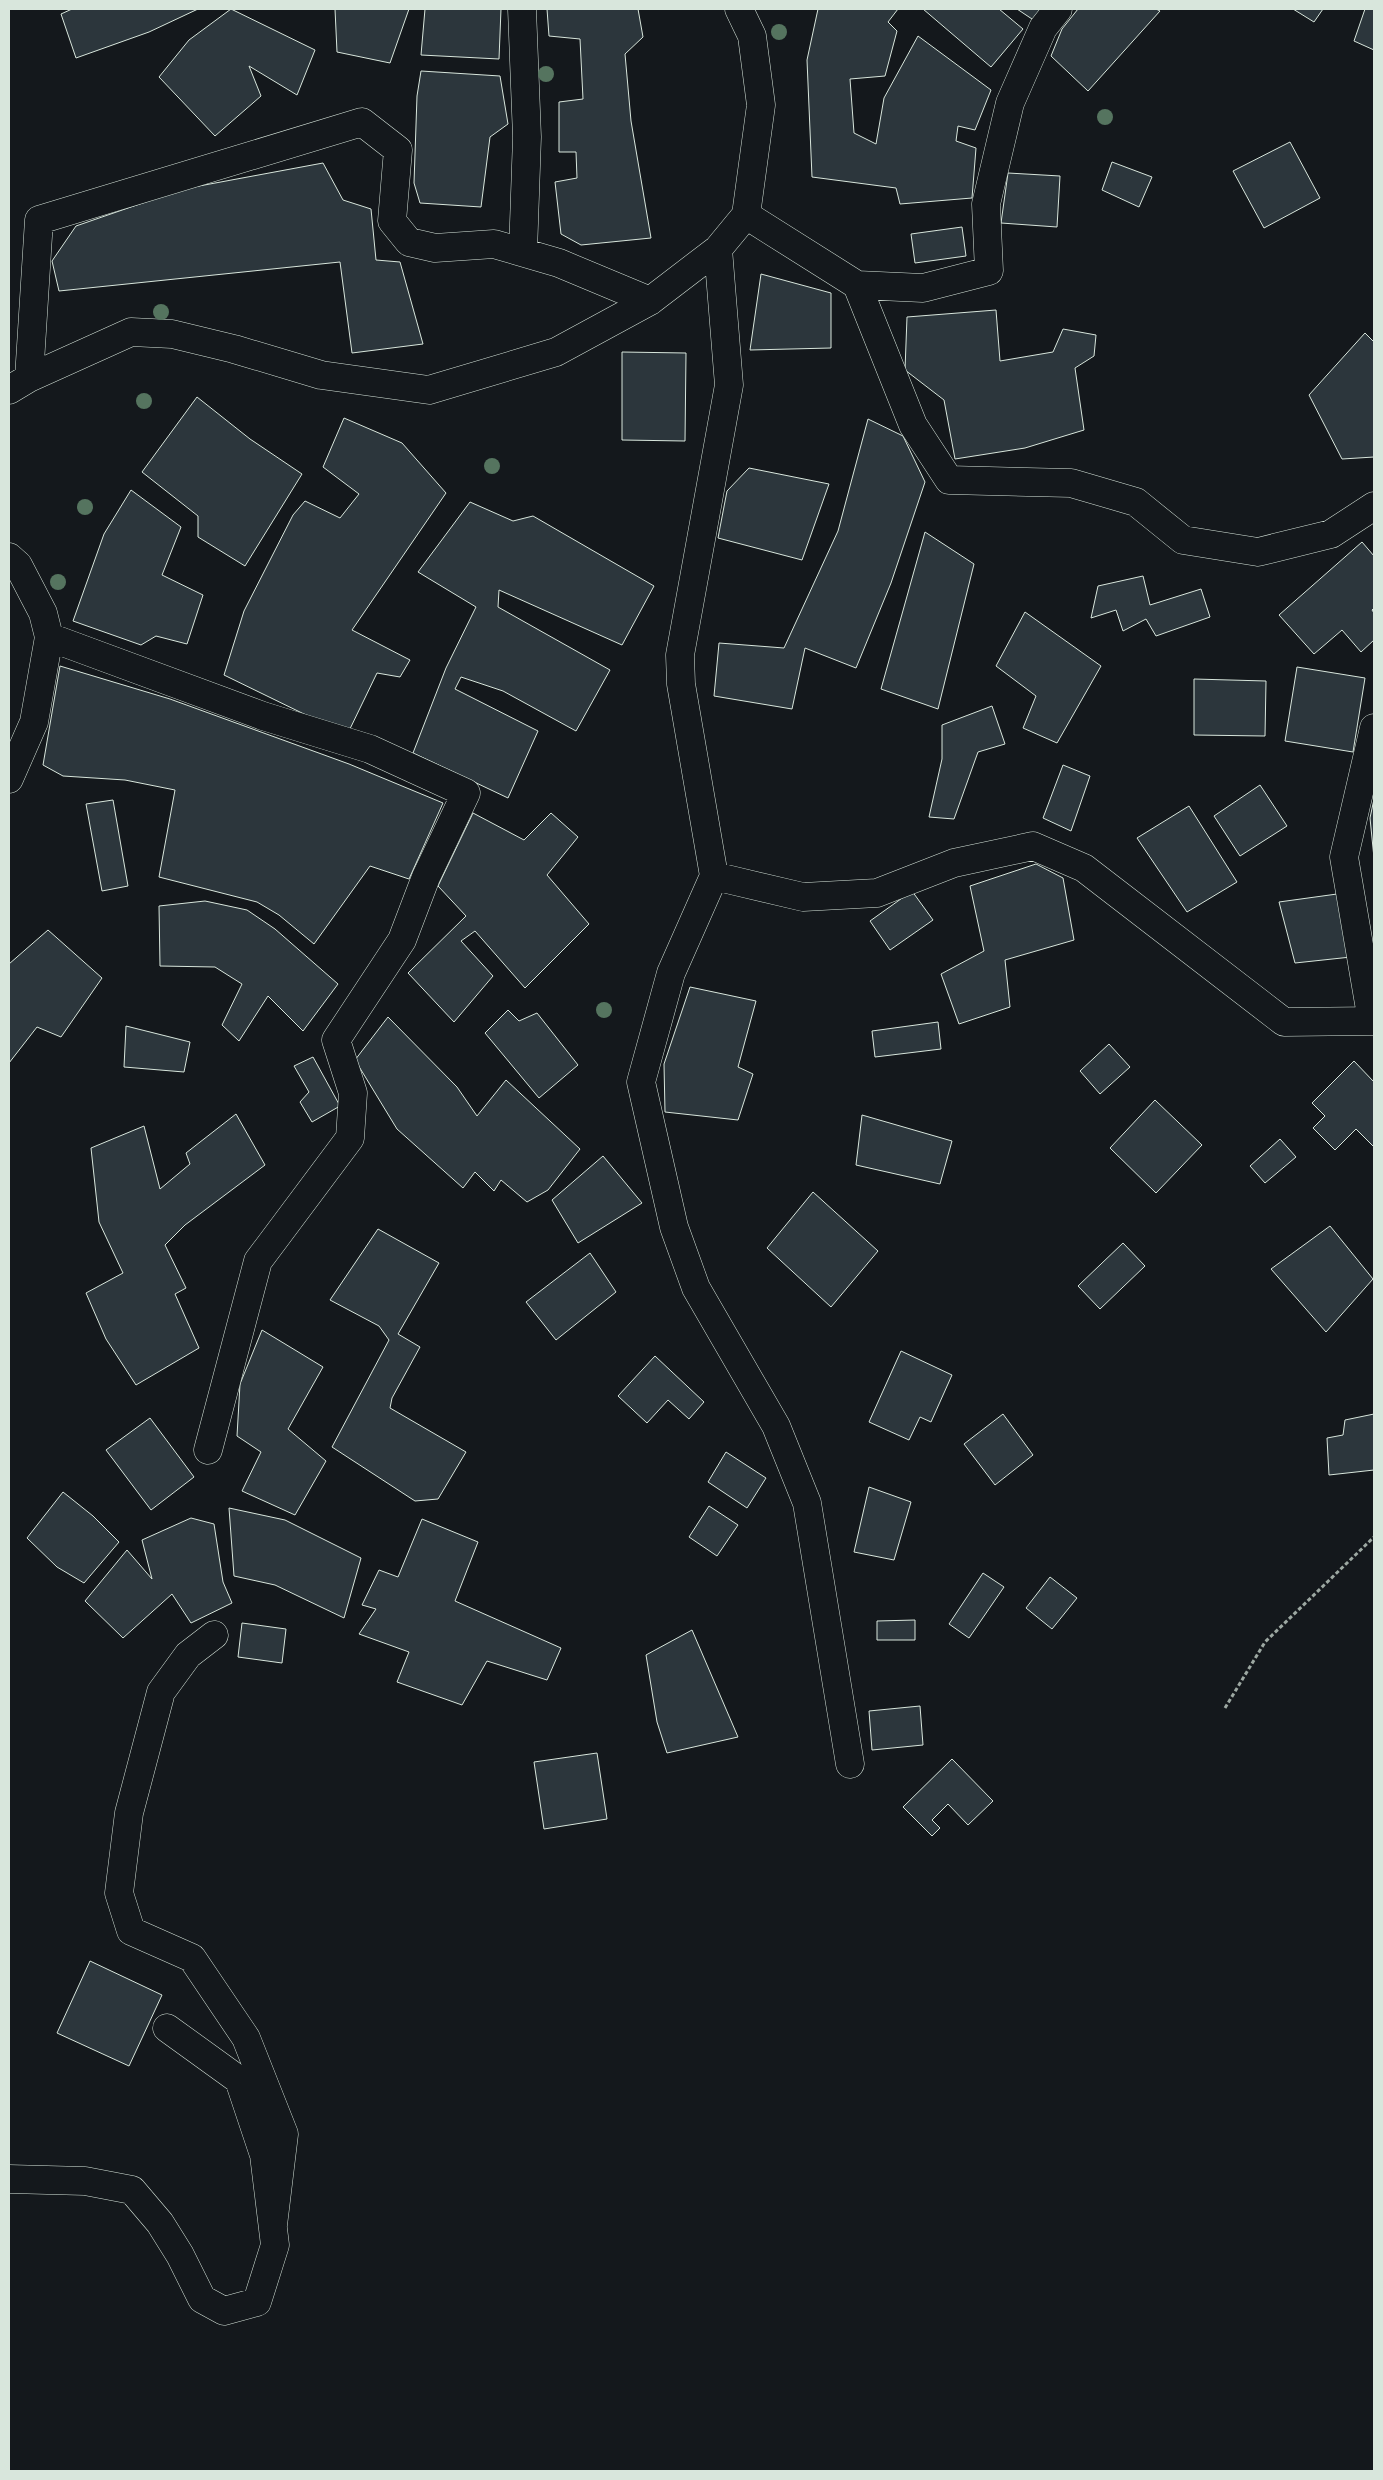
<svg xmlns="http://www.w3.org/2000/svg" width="1383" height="2480" viewBox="0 0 1383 2480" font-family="'Varela Round',sans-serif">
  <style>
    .building { fill: #2c363c; stroke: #d8e6dc }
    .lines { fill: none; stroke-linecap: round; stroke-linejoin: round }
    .minor-casing { stroke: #d8e6dc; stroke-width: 29 }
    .path { stroke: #9da8a2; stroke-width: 3; stroke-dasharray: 4 2.5; stroke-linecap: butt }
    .minor { stroke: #14181c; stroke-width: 28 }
    .tree { fill: #55745f }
  </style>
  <rect width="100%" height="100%" fill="#14181c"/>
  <path class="building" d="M72,9H198L149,32L76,58L61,14Z
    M231,9L315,50L297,95L249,66L261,96L215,136L159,77L189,40Z
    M335,9H409L390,63L337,52Z
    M425,9H501L499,59L421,55Z
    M547,9H638L643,37L625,54L631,121L651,238L581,245L561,234L555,182L577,178L576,152H559V102L583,99L580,39L549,36Z
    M818,9H898L888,22L897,31L885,76L850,79L854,133L876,144L884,98L918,36L991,90L975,130L958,126L956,141L976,148L972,198L900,204L896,188L812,177L807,60Z
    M923,9H999L1023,29L991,67Z
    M1017,9H1045L1035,21Z
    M1078,9H1156L1160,11L1088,91L1051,56L1062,29Z
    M1293,9H1323L1314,22Z
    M1365,9H1374V50L1354,41Z
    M421,71L500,76L508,124L490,137L481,207L420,203L414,183L417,96Z
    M1290,142L1320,198L1264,228L1233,171Z
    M1112,162L1152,177L1139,207L1102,190Z
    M323,163L343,200L371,209L376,260L400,262L423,344L352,353L340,262L59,291L52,261L76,226L183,189Z
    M1008,173L1060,176L1057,227L1001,223Z
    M962,227L966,256L915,263L911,234Z
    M761,274L831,293V348L750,350Z
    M996,310L1000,361L1053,352L1063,329L1096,335L1094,356L1075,368L1084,430L1025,448L955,459L944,400L905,370L907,317Z
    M1365,333L1374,342V457L1342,459L1309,395Z
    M622,352L686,353L685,441L622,440Z
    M197,397L250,439L302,474L245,566L198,537V516L142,472Z
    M344,418L402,443L446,493L352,630L410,660L400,677L377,673L347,735L224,675L244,611L293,515L305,501L340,518L359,494L323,467Z
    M868,419L903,436L925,482L891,583L856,668L805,648L792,709L714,696L719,643L784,648L838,531Z
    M749,468L829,484L802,560L718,538L727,491Z
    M131,490L181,527L162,575L203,595L187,644L156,636L141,645L73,621L104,534Z
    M470,502L513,521L533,516L654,586L622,645L499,590L498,607L610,670L576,731L503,691L461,677L455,689L538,731L508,798L413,753L446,668L476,607L418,572Z
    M925,532L974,564L938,709L881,689Z
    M1362,542L1374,556V608L1372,610L1374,613V640L1361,652L1342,630L1314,654L1279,615Z
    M1143,576L1150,605L1201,589L1210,617L1156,636L1146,619L1123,631L1116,610L1091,618L1098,586Z
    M1025,612L1101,666L1057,743L1023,728L1036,696L996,666Z
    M60,666L170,699L349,764L443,803L409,879L370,866L314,944L279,915L257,902L159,877L175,790L125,780L63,776L43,765Z
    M1297,667L1365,678L1353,752L1285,741Z
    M1194,679L1266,681L1265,736L1194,735Z
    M992,706L1005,744L978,752L954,819L929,817L942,759V725Z
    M1063,765L1090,776L1071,831L1043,818Z
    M1260,785L1287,826L1240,856L1214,816Z
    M1374,799V858L1370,818Z
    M113,800L128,886L102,891L86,804Z
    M1189,806L1237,882L1187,912L1137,838Z
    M473,813L524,840L551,813L578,837L547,875L589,924L525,988L475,931L461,941L493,976L454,1022L408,973L466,916L438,886Z
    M1036,864L1063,878L1074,940L1005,960L1010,1007L959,1024L941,974L984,951L970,886Z
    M912,891L933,920L890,950L870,921Z
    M1337,894L1351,957L1295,963L1279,902Z
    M205,901L247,910L275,929L338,984L303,1031L268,996L239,1041L222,1025L242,984L215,967L160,966L159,906Z
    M48,930L102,978L61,1037L37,1027L9,1063V964Z
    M690,987L756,1001L738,1067L753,1074L738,1120L665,1112L664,1064Z
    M508,1010L519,1021L537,1013L578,1065L539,1098L485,1033Z
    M388,1017L457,1087L477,1116L506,1080L580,1149L548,1190L527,1202L501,1180L494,1191L475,1172L463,1188L397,1129L355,1060Z
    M938,1022L941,1049L875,1057L872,1031Z
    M126,1026L190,1042L184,1072L124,1067Z
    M1109,1044L1130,1067L1100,1094L1080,1071Z
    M313,1057L340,1106L312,1122L300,1102L309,1092L294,1066Z
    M1354,1061L1374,1082V1147L1356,1129L1335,1150L1313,1128L1325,1116L1312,1103Z
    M1155,1100L1202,1145L1156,1193L1110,1148Z
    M236,1114L265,1165L185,1225L165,1245L186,1288L175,1294L199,1348L136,1385L106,1339L86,1293L123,1273L99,1222L91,1148L144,1126L160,1189L190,1164L186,1153Z
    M862,1115L952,1141L940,1184L856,1165Z
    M1280,1139L1296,1157L1265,1183L1250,1166Z
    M603,1156L642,1203L578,1243L552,1200Z
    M813,1192L878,1251L831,1307L767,1248Z
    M1330,1226L1373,1279L1326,1332L1271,1269Z
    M378,1229L439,1263L398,1334L420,1347L392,1398L390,1408L466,1452L438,1499L415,1501L332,1447L389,1340L379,1326L330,1300Z
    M1123,1243L1145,1266L1100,1309L1078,1286Z
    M590,1253L616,1292L556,1340L526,1302Z
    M262,1330L323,1367L288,1429L326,1461L295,1515L242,1491L261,1452L237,1436L240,1384Z
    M901,1351L952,1375L931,1422L920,1417L909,1440L869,1422Z
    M655,1356L704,1402L689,1419L668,1400L647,1423L618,1396Z
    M1003,1414L1033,1455L995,1485L964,1444Z
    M1374,1414V1470L1329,1475L1327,1438L1343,1435L1345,1420Z
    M150,1418L194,1477L151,1510L106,1450Z
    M726,1452L766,1478L747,1508L708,1482Z
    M869,1487L911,1502L894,1560L854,1552Z
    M63,1492L93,1516L119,1542L84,1583L57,1567L27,1538Z
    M709,1506L738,1525L717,1556L689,1537Z
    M229,1508L285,1520L361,1558L344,1618L275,1585L234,1576Z
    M191,1518L214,1524L223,1582L232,1603L191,1623L172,1594L123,1638L85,1601L127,1550L152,1579L142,1540Z
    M422,1519L478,1542L455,1601L561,1648L547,1680L487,1661L462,1705L397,1682L409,1652L359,1634L376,1609L362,1605L379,1570L398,1577Z
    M983,1573L1004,1587L969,1638L949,1624Z
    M1050,1577L1077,1598L1052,1629L1026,1608Z
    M915,1620V1640H877V1621Z
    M242,1623L286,1629L282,1663L238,1657Z
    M692,1630L738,1737L667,1753L657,1722L646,1655Z
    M920,1706L923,1745L872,1750L869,1711Z
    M597,1753L607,1819L544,1829L534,1762Z
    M952,1759L993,1801L968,1825L948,1804L932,1820L940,1828L932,1836L903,1807Z
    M90,1961L162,1995L129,2066L57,2033Z"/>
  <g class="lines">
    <defs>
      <path id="minor" d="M522,9L527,137L523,252
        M746,215L857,285L913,425L949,480L1071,483L1136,502L1183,540L1258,552L1331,534L1374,506
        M718,249L729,385L680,655L681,684L714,876L671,973L641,1082L674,1227L696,1288L776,1426L807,1503L850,1764
        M857,285L923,288L989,271L986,204L1010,103L1043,28L1058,9
        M29,378L39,220L362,122L398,150L392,221L409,242L435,248L494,244L559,263L650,301
        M9,390L29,378L131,332L172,334L234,349L321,375L429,390L556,352L650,301L718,249L746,215L761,105L752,36L739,9
        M9,557L18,565L43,613L49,637L34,722L9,779
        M49,637L263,716L370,749L466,793L426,877L402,940L336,1040L353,1093L350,1138L258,1261L208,1450
        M714,876L803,897L877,893L954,863L1033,846L1084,868L1284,1022L1374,1021
        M1372,1021L1344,857L1374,728
        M214,1635L188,1655L161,1692L129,1813L119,1893L131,1931L192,1958L246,2038L284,2134L273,2225
        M9,2179L85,2181L132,2190L160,2223L180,2255L202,2299L224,2311L257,2302L275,2245L264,2155L239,2080L167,2028"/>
    </defs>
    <use href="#minor" class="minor-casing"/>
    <path class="path" d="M1225,1708L1265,1642L1374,1537"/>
    <use href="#minor" class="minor"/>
  </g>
  <g class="tree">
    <circle cx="779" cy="32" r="8"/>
    <circle cx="546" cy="74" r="8"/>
    <circle cx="1105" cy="117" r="8"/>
    <circle cx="161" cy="312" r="8"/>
    <circle cx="144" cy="401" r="8"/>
    <circle cx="492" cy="466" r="8"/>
    <circle cx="85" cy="507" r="8"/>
    <circle cx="58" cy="582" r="8"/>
    <circle cx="604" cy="1010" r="8"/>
  </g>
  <rect width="1383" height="2480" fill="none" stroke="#d8e6dc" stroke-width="20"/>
</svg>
